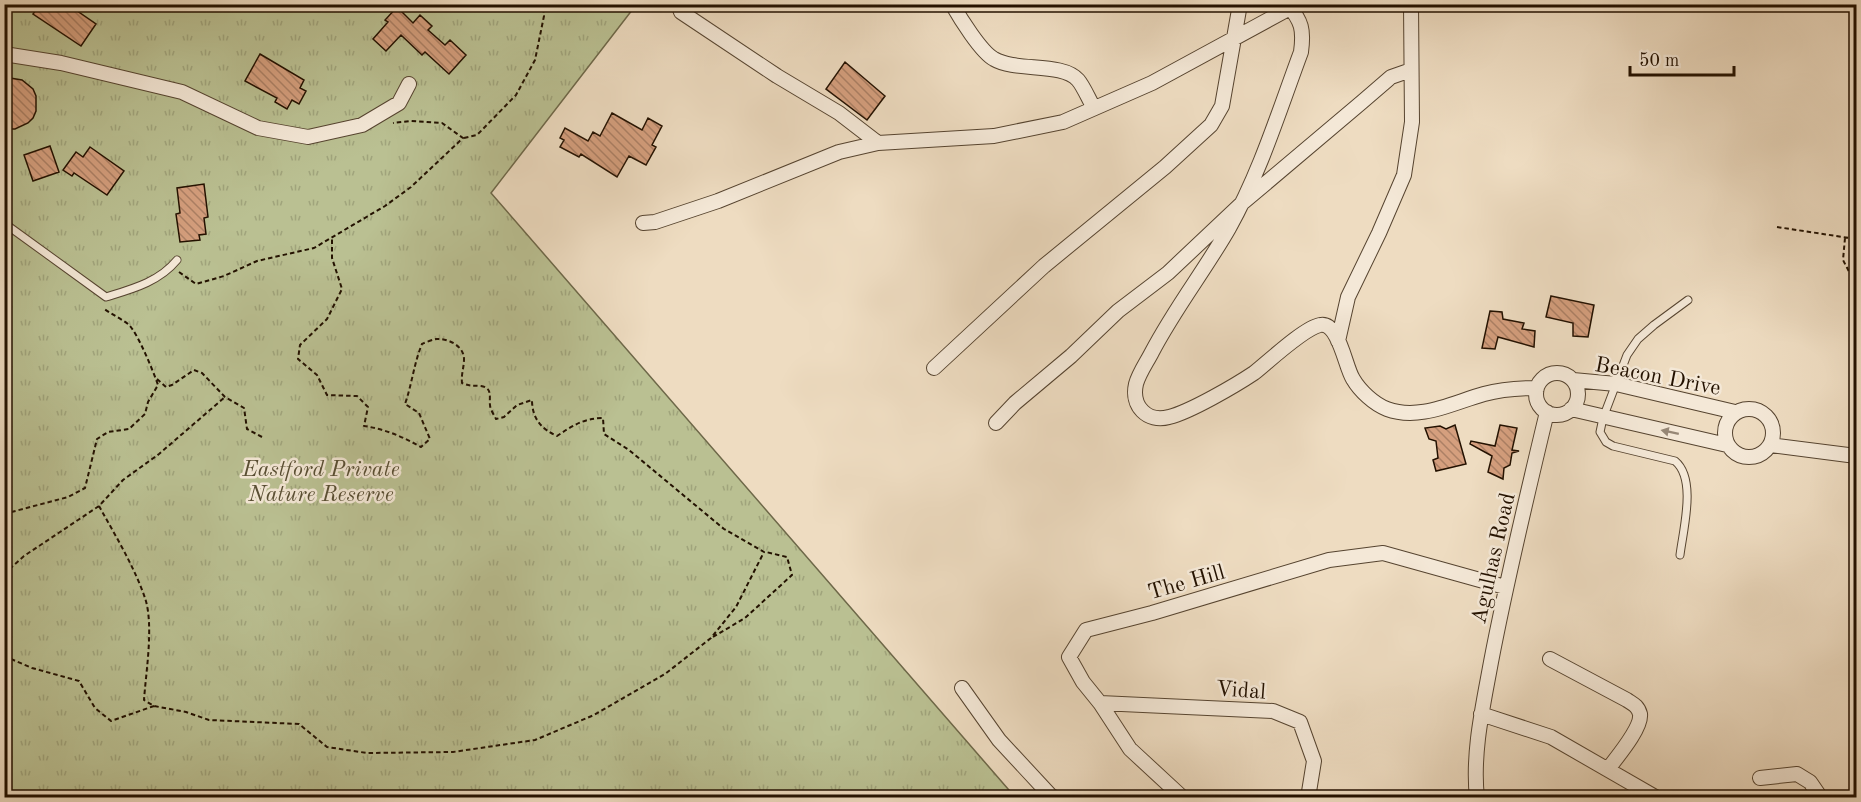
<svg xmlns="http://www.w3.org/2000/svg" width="1861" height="802" viewBox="0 0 1861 802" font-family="'Old Standard TT',serif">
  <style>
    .park { fill: url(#park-tufts); stroke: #6e6849; stroke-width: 1.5 }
    .building { fill: url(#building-back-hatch); stroke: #231100; stroke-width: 1.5 }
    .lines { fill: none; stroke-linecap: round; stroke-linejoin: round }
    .lane-casing { stroke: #564430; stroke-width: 9 }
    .street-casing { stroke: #564430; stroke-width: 16 }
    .path { stroke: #231100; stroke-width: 2; stroke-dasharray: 4.5 3; stroke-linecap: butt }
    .lane { stroke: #f4e8d7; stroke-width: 7 }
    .street { stroke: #f4e8d7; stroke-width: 14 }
    .oneway { fill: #968776 }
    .labels { text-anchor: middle; stroke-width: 5; stroke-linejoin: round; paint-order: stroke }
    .street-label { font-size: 22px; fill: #231100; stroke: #f4e8d7 }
    .park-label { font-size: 22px; font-style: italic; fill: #584e33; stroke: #f4e8d7 }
  </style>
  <defs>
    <pattern id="park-tufts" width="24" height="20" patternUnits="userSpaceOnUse" patternTransform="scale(1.5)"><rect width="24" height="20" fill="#bac092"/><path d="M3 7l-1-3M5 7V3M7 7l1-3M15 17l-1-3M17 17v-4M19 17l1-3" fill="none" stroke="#a0a47c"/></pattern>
    <pattern id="building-back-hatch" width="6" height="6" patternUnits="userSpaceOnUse" patternTransform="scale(1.5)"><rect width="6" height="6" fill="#d59f7e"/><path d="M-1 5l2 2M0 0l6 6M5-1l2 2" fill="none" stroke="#ac8065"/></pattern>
  </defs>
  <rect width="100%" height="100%" fill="#eedcc1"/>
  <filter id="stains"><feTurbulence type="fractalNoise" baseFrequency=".00333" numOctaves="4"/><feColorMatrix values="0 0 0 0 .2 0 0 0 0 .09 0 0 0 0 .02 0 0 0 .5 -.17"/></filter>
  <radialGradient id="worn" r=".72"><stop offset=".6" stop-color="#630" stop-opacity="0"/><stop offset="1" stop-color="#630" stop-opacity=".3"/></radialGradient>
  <path class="park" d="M5,5H636L491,193L1015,797L5,798Z"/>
  <path class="building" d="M40,4H67L96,24L81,46L33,14Z
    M397,7L413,23L420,15L432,26L428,30L445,45L450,40L466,55L449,74L425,52L422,55L401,35L386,51L373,39L388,22L385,20Z
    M260,54L304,80L300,88L306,91L299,104L292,100L287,109L275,102L277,98L245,81Z
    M845,62L885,96L867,120L826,89Z
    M4,77L22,80L33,89L36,96V111L33,118L28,123L15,129H4Z
    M612,113L642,130L648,118L662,126L652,145L656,147L646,165L629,156L617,177L581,154L579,157L560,147L564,140L560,138L565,128L588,141L593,132L600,136Z
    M50,146L59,172L33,181L24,155Z
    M90,147L124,171L107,195L74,173L72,176L63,170L76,152L83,157Z
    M204,184L208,217L204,218L206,234L199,235L200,240L180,242L176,214L180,213L177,188Z
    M1551,296L1594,305L1588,337L1573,336V323L1546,317Z
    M1490,311L1502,312L1503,319L1524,323L1522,329L1535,331L1534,347L1498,337L1495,349L1482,348Z
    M1455,425L1466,464L1436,471L1433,460L1438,458L1436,441L1429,439L1425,428L1440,426L1446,429Z
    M1500,425L1517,428L1512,450L1519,451L1512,453L1510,465L1504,468L1503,479L1488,472L1492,456L1470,444L1471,441L1495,446Z"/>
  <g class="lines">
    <defs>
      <path id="lane" d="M4,223L106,297C132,289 159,282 177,260
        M1680,555C1683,530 1697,479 1675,461L1613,446L1606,442L1600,432L1603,418L1627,355L1638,339L1654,325L1688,300"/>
      <path id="street" d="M678,4L681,12L777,76L839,113L878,143
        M952,4C960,18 981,52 994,59C1016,72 1062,62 1078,80C1084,87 1089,100 1094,108
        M1287,4C1302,21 1304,30 1301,52C1279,111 1260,173 1229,228C1205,270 1175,308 1152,352C1147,362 1139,373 1136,384C1131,406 1147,423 1169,417C1190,412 1236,385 1254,373C1268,362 1304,328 1320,325C1339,321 1345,367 1353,379C1360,391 1374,404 1387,409C1419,421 1452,403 1484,394C1502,389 1519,388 1537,388
        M4,54L61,63L182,92L258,128L308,137L362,125L399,103L409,84
        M643,223L655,222L718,201L839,152L878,143L994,136L1063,122L1152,83L1290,8
        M1338,341L1348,297L1379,233L1404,175L1412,122L1411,4
        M934,368L1044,266L1165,167L1211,125L1222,106L1240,4
        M1536 394a21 21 0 1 1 42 0a21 21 0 1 1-42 0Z
        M1573,380L1616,384L1735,412
        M1725 433a24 24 0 1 1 48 0a24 24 0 1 1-48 0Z
        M1571,409L1727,445
        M996,423L1015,403L1071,356L1118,311L1168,273L1240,205L1362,102L1391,77L1411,70
        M1770,445L1856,456
        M1550,659L1627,700C1633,704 1638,706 1640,714C1642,728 1617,757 1608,769
        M962,688L999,740L1050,795L1055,798
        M1100,703L1273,711L1300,722L1314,761L1308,798
        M1481,714L1551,737L1657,798
        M1760,778L1797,774L1810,782L1821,798
        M1183,798L1130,749L1100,703L1083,682L1069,657L1086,630L1152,613L1329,560L1383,553L1505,587
        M1477,798C1472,753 1483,706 1491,662C1507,578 1527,495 1547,412"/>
    </defs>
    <use href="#lane" class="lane-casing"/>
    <use href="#street" class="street-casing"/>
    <path class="path" d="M464,138L477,135L516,95L535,60L544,16L543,4
      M1777,227L1856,239
      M1845,238L1843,260L1856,285
      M179,272L196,284L224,276L257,261L314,248L385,206L411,187L463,138L442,123L411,121L393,123
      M157,379L166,387L172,385L194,370L202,373L225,397L244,408L247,429L262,437
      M99,506C115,535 134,566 145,598C154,625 146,671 144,700L154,706L186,712L209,720L299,724L327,747L367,753L453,752L535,740L594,715L665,674L711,638L736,607L764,552L724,529L629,450L604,434L603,418C584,418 572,426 557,436C541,429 532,418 532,400L517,405L504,417L496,419C494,415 490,409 490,405C489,397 493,388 481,386C473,385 471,387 462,383C461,374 464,368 464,359C464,346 448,338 436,339C432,340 426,342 422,344C414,363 412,384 405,404L419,413L430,439L421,447C403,437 385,429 364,426L368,407L357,396L327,395L317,375L298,359L300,345L327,319L342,289L332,258V237
      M4,514L68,497L85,488L97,439L108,432L129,429L145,414L148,402L158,385C154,373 137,331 128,324C120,318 111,314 103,308
      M4,574L24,556L99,506L123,480L159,454L225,397
      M713,637L745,618L792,575L787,557L766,552
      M4,656L32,668L79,681L95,708L111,721L154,706"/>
    <use href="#lane" class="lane"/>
    <use href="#street" class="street"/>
  </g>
  <defs><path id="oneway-solid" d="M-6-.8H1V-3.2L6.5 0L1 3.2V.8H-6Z" transform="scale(1.5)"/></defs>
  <use class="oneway" href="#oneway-solid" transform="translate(1670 432) rotate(-168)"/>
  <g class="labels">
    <g class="street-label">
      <text transform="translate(1658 375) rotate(11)" y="8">Beacon Drive</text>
      <text transform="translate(1492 558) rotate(-77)" y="8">Agulhas Road</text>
      <text transform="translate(1186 581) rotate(-16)" y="8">The Hill</text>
      <text transform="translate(1241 689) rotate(4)" y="8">Vidal</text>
    </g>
    <g class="park-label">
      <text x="321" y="476">Eastford Private<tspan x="321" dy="25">Nature Reserve</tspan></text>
    </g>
  </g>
  <rect width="1861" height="802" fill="none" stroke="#eedcc1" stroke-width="24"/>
  <rect x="6" y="6" width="1849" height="790" fill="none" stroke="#231100" stroke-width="3"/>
  <rect x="12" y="12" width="1837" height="778" fill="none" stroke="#231100" stroke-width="1.5"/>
  <path d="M1630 66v9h104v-9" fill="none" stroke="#231100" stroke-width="3"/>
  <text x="1639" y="66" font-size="18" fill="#231100" stroke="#f4e8d7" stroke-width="4.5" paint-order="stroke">50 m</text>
  <rect width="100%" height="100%" filter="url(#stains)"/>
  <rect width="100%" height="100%" fill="url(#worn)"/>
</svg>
